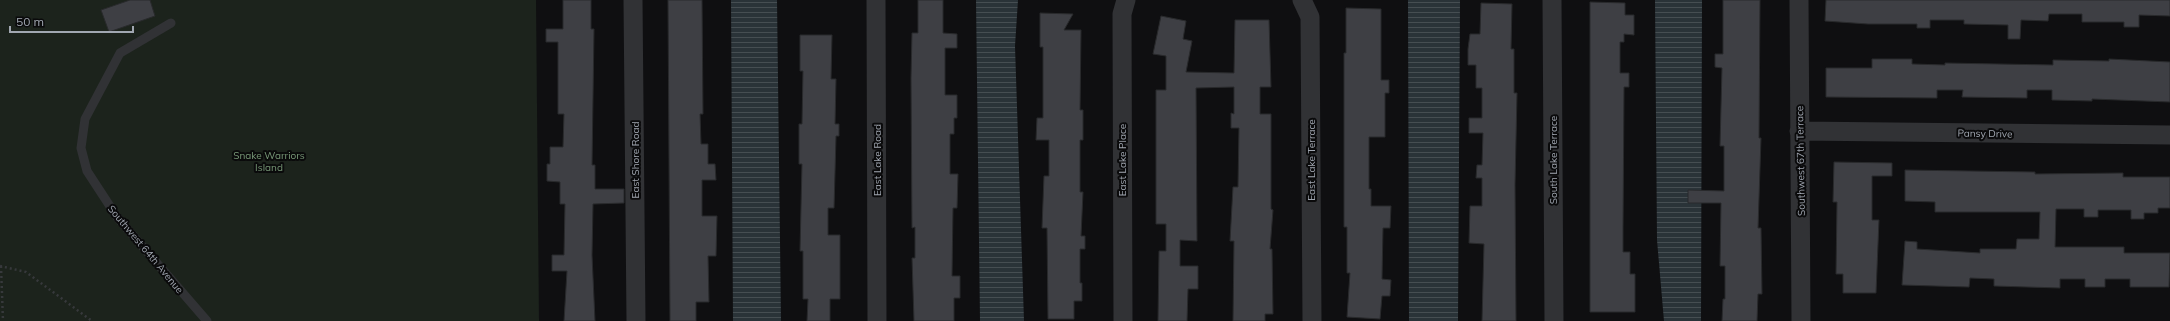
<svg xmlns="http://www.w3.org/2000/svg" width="2170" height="321" viewBox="0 0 2170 321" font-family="Mulish,sans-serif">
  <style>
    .park { fill: #1c231c }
    .water { fill: url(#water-rules) }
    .building { fill: #3e3f44; stroke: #292a2c }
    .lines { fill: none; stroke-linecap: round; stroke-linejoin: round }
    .path { stroke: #37393c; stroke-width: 2.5; stroke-dasharray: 2 3; stroke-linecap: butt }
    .lane { stroke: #313235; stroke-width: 9 }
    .street { stroke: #313235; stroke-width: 19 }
    .labels { text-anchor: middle; stroke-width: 4; stroke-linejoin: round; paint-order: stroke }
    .street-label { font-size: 10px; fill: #a1a7b1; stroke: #0a0a0b }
    .park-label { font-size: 10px; fill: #7a9b79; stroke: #0a0a0b }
  </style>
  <defs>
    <pattern id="water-rules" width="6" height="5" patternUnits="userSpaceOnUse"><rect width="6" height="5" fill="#2a3338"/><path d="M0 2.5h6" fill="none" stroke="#464e52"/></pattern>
  </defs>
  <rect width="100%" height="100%" fill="#0f0f11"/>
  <path class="park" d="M0,0H536L539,321H0Z"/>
  <path class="water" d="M731,0H777L781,321H733Z
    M976,0H1018L1015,46L1024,321H980Z
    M1408,0H1460L1458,321H1409Z
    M1655,0H1702L1701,321H1664L1657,240Z"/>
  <path class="building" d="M130,0H150L155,16L109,32L101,10Z
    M563,0H591V29H594L592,165H595V189H624V203L593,204L592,255L595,321H564L567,271H552V255H564L565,204H560V182L547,181V164H550V147H563L564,114H558V42H546V29H563Z
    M668,0H702L703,114H700L701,144H708V164H715L716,180H702V216H717L716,256H708L709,302H696V321H670Z
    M918,0H943V33L957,34V48H945V95H957V118H954V134H950V174H958L957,208H953L952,276H960V298H954V321H914L912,258H915V227L912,228L911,78L912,33H918Z
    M1723,0H1760L1759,138H1761L1758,228H1761L1762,294H1758L1757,321H1722L1723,299H1725V266H1720L1721,203H1688V190L1724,191V146H1720L1722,68L1715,67V54H1723Z
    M1826,0H2170V16L2139,15V27H2124V22H2082V14H2049L2048,21L2021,20L2020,39H2008V25L1964,24V20H1930V28H1917V24H1868L1825,21Z
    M1590,2L1625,3V15H1634V35L1624,34V42H1620V73H1629V87H1624L1623,228V252H1630V274H1635V312H1590Z
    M1481,3L1512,4L1511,49H1514V93H1517L1515,184L1516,321H1482L1484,244L1469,243L1470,206H1482V178H1476L1477,165H1482L1483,133H1469V118H1482V88H1476V65H1468V49L1470,34H1480Z
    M1346,8L1381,9V80H1389V93H1385V137H1369V189H1371V206H1391L1390,228H1383L1382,279L1391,280L1390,296H1382L1380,319L1347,317L1350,273H1347V227H1344V53H1346Z
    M1040,13L1073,14L1064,30H1081L1080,110H1083V140H1080V192H1083L1081,236H1085V249H1080V283H1082V301H1074V319H1048L1047,228H1042L1044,176H1049V140H1036L1037,118H1043V47H1040Z
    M1161,16L1186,21L1183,39L1192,41L1186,72L1234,73L1235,20H1269L1271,87H1260V114H1271V209L1273,210L1270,249H1272L1273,314H1265V321H1233L1234,241H1230L1233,187H1238L1239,128H1231V113L1234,114V87L1196,88L1197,241L1180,240V266H1198V289H1188L1187,321H1158L1159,251H1166V224H1156V90H1166V56L1153,54Z
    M800,35H832L831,79H836L835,124H839V136H836L834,208H828V235H840V299H830V321H807L808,299H803V251H800L802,164H799V124H802L803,71H800Z
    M1872,59H1912V64L1945,65V63L2053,65V60L2109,61V59L2170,62V102L2092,99V101L2052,100V90H2027V98L1962,97L1963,90H1937V98L1826,97V68H1872Z
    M1834,162L1892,163V176H1872V220H1879L1876,293H1843V274H1836L1837,202H1833Z
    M1905,170L2035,172V174L2123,173V177H2170V208H2158V213H2144V219H2131V210H2098V217H2084V209H2056L2055,247H2124V253H2170L2169,287H2130V279H2105V287H2085V279H2060V288L1994,286V279L1970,278L1969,287L1902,285L1905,241L1917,242V249L1980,253V249H2016L2017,239H2039L2040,212H1935V202L1905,201Z"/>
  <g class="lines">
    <path class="path" d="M0,266L26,272L92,321
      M1,266L3,321"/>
    <path class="lane" d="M171,23L120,53L85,119L81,148L87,171L117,217L207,321"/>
    <path class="street" d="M633,0L636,321
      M876,0L877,321
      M1302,0L1310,17L1312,321
      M1552,0L1554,321
      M1799,0L1801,321
      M1799,131L2170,135
      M1123,321L1122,14L1126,0"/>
  </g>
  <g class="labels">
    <g class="street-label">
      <text transform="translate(1985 133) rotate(1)" y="4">Pansy Drive</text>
      <text transform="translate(635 160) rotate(-90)" y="4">East Shore Road</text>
      <text transform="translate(877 160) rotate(-90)" y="4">East Lake Road</text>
      <text transform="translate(1122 160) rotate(-90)" y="4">East Lake Place</text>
      <text transform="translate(1311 160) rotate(-90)" y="4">East Lake Terrace</text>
      <text transform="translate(1553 160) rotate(-90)" y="4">South Lake Terrace</text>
      <text transform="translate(1800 161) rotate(-91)" y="4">Southwest 67th Terrace</text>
      <text transform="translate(146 249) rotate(50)" y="4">Southwest 64th Avenue</text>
    </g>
    <g class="park-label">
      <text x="269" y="159">Snake Warriors<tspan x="269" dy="12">Island</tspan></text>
    </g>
  </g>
  <path d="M10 26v6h123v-6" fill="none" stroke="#a1a7b1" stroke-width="2"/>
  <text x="16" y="26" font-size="12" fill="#a1a7b1" stroke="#0a0a0b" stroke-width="3" paint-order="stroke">50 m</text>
</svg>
